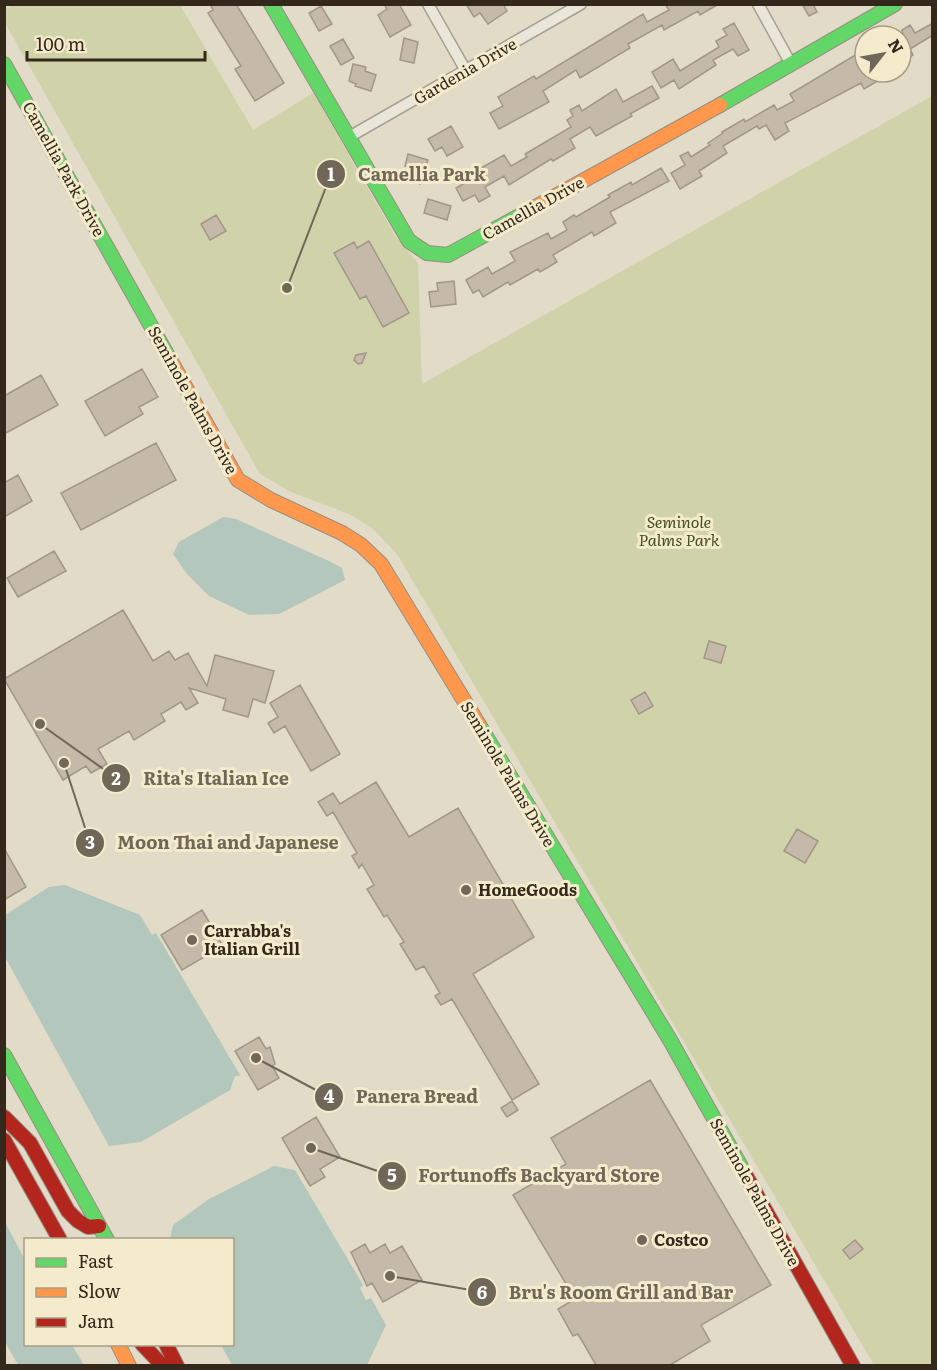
<svg xmlns="http://www.w3.org/2000/svg" width="937" height="1370" viewBox="0 0 937 1370" font-family="Literata,serif">
  <style>
    .green { fill: #d0d2aa }
    .water { fill: #b4c7bc }
    .building { fill: #c5b9a9; stroke: #a19788; stroke-width: 1.5 }
    .lines { fill: none; stroke-linecap: round; stroke-linejoin: round }
    .street-casing { stroke: #a6a092; stroke-width: 13 }
    .fast-casing { stroke: #968f82; stroke-width: 16 }
    .slow-casing { stroke: #968f82; stroke-width: 16 }
    .jam-casing { stroke: #968f82; stroke-width: 16 }
    .street { stroke: #eae6da; stroke-width: 10 }
    .fast { stroke: #63d668; stroke-width: 14 }
    .slow { stroke: #ff974d; stroke-width: 14 }
    .jam { stroke: #b3261e; stroke-width: 14 }
    .poi-dot { fill: #706758; stroke: #f4ebcc; stroke-width: 2 }
    .labels { text-anchor: middle; stroke-width: 6; stroke-linejoin: round; paint-order: stroke }
    .street-label { font-size: 16px; fill: #33281b; stroke: #f4ebcc }
    .park-label { font-size: 16px; font-style: italic; fill: #424f22; stroke: #f4ebcc }
    .poi-label { font-size: 16px; font-weight: bold; fill: #33281b; stroke: #f4ebcc; text-anchor: start }
    .leader { fill: none; stroke: #706758; stroke-width: 2 }
    .callout-dot { fill: #706758; stroke: #f4ebcc; stroke-width: 2 }
    .mark-label { font-size: 18px; text-anchor: middle; font-weight: bold; fill: #fff }
    .callout-label { font-size: 18px; text-anchor: middle; font-weight: bold; fill: #706758; stroke: #f4ebcc; stroke-width: 6; stroke-linejoin: round; paint-order: stroke }
  </style>
  <rect width="100%" height="100%" fill="#e2dbc8"/>
  <path class="green" d="M15,4L180,5L253,130L313,93L396,237L418,263L422,384L932,96V1365H874L397,554L372,528L349,514L291,492L260,474L5,23L4,10Z"/>
  <path class="water" d="M223,517L236,519L329,561L342,568L345,580L279,614L249,615L209,596L187,574L173,554L179,542Z
    M65,885L140,915L152,935L156,933L240,1075L239,1076H235L230,1090L141,1142L109,1146L5,957V915L49,887Z
    M274,1166L295,1170L363,1285L360,1288L366,1300L371,1298L386,1325L367,1365H232L221,1345L232,1344V1240L170,1239L173,1225L209,1199Z
    M5,1222L25,1260L26,1344L72,1345L84,1365H18L5,1342Z"/>
  <path class="building" d="M210,4H236L284,83L255,101L235,69L241,66L208,13L213,10Z
    M384,4H399L411,25L390,37L378,15L387,9Z
    M466,4H503L507,11L488,24L480,13L474,17Z
    M665,4H719L700,15L698,11L664,30L662,25L628,44L630,48L580,78L576,70L543,91L549,102L499,129L490,113L503,106L498,97L534,76L536,79L643,14L647,22L669,10Z
    M802,4H813L817,12L809,16Z
    M321,6L332,24L319,31L309,13Z
    M734,23L749,50L738,56L733,49L713,60L716,65L679,89L674,80L661,88L652,72L673,59L680,71L719,47L716,41L727,35L723,29Z
    M933,23V35L910,49L913,55L901,63V35L903,33L902,30L910,25L915,33Z
    M404,38L418,42L414,63L400,60Z
    M343,39L354,58L341,65L330,46Z
    M857,54L862,62L865,60V72H893L864,89L861,83L785,123L789,131L775,140L766,125L759,129L757,126L723,146L727,153L699,171L702,176L680,189L671,173L685,165L680,156L688,152L691,157L710,145L708,143L723,133L722,132L744,119L745,122L774,105L777,110L794,101L790,94Z
    M353,64L366,67L365,71L376,75L371,91L355,86L356,84L349,81Z
    M652,86L659,98L630,114L632,116L596,136L590,127L570,139L575,148L553,161L551,159L509,185L504,176L485,187L490,196L479,202L475,195L463,201L456,188L484,172L481,168L504,155L511,166L527,157L525,154L571,127L567,120L573,116L570,110L579,105L582,111L616,89L623,102Z
    M451,126L463,147L447,156L442,147L435,151L428,139Z
    M408,154L428,160L420,184L407,179L410,168L405,166Z
    M661,168L669,181L610,212L616,223L594,236L592,232L553,255L557,262L540,272L538,269L510,285L508,282L483,297L479,290L473,293L466,280L488,267L492,274L515,261L510,252L548,233L551,239L567,230L563,222L574,215L576,217L610,197L608,195L631,182L632,185Z
    M428,199L451,206L447,220L424,213Z
    M216,215L226,231L210,240L201,224Z
    M369,241L409,313L383,327L366,296L360,299L334,253L354,242L357,248Z
    M454,281L456,304L431,307L429,292L438,291L437,283Z
    M366,353L362,363L358,364L354,360L356,355Z
    M142,369L158,397L139,407L143,414L105,436L85,401Z
    M41,375L58,405L4,434V396Z
    M156,443L176,480L81,530L61,493Z
    M18,475L32,501L4,517V483Z
    M54,551L66,571L18,597L7,578Z
    M123,610L153,661L169,651L175,660L188,653L207,686L215,655L274,671L265,703L253,699L248,717L223,710L226,699L189,688L198,703L186,710L181,702L161,714L165,721L134,740L129,731L98,749L107,764L91,773L86,766L63,780L4,679Z
    M709,641L726,646L721,663L704,658Z
    M300,685L340,754L311,771L285,726L274,733L268,723L278,717L270,703Z
    M645,692L653,706L639,714L631,700Z
    M376,782L409,837L458,808L534,937L473,974L539,1084L512,1100L452,999L441,1005L435,996L440,993L424,966L416,970L400,944L404,942L387,915L384,917L367,889L374,885L362,864L359,868L352,856L357,853L333,812L327,816L318,802L333,793L340,804Z
    M797,829L818,841L805,863L784,851Z
    M4,848L26,887L4,900Z
    M202,910L223,946L182,970L161,935Z
    M259,1037L266,1049L270,1047L275,1064L272,1066L279,1078L258,1090L235,1051Z
    M650,1080L771,1285L701,1325L710,1341L670,1365H596L578,1334L573,1336L558,1309L575,1299L513,1195L566,1164L551,1138Z
    M512,1101L518,1110L507,1117L501,1108Z
    M316,1117L340,1157L320,1169L325,1177L310,1186L282,1138Z
    M855,1240L863,1249L850,1259L843,1250Z
    M365,1244L370,1253L385,1244L390,1253L402,1246L422,1280L383,1302L372,1283L367,1286L351,1252Z"/>
  <g class="lines">
    <defs>
      <path id="street" d="M428,4L466,71
        M758,4L791,64
        M349,137L581,4"/>
      <path id="fast" d="M271,4L409,241L427,253L448,255L523,214
        M4,64L169,358
        M720,105L895,4
        M479,725L670,1040L745,1174
        M4,1055L107,1240"/>
      <path id="slow" d="M523,214L720,105
        M169,358L238,480L271,500L342,533L361,545L381,564L479,725
        M118,1344L129,1366"/>
      <path id="jam" d="M4,1117L30,1143L68,1211L78,1221L88,1227L99,1226
        M4,1140L60,1240
        M745,1174L853,1366
        M142,1344L163,1366
        M166,1344L177,1366"/>
    </defs>
    <use href="#street" class="street-casing"/>
    <use href="#fast" class="fast-casing"/>
    <use href="#slow" class="slow-casing"/>
    <use href="#jam" class="jam-casing"/>
    <use href="#street" class="street"/>
    <use href="#fast" class="fast"/>
    <use href="#slow" class="slow"/>
    <use href="#jam" class="jam"/>
  </g>
  <g class="poi-dot">
    <circle cx="466" cy="890" r="6"/>
    <circle cx="192" cy="940" r="6"/>
    <circle cx="642" cy="1240" r="6"/>
  </g>
  <g class="labels">
    <g class="street-label">
      <text transform="translate(465 71) rotate(-30)" y="6">Gardenia Drive</text>
      <text transform="translate(64 169) rotate(61)" y="6">Camellia Park Drive</text>
      <text transform="translate(533 208) rotate(-29)" y="6">Camellia Drive</text>
      <text transform="translate(193 400) rotate(61)" y="6">Seminole Palms Drive</text>
      <text transform="translate(508 774) rotate(59)" y="6">Seminole Palms Drive</text>
      <text transform="translate(755 1192) rotate(61)" y="6">Seminole Palms Drive</text>
    </g>
    <g class="park-label">
      <text x="679" y="528">Seminole<tspan x="679" dy="18">Palms Park</tspan></text>
    </g>
    <g class="poi-label">
      <text x="478" y="896">HomeGoods</text>
      <text x="204" y="937">Carrabba's<tspan x="204" dy="18">Italian Grill</tspan></text>
      <text x="654" y="1246">Costco</text>
    </g>
  </g>
  <path class="leader" d="M287 288L331 174M40 724L116 778M64 763L90 843M256 1058L329 1097M311 1148L392 1176M390 1276L482 1292"/>
  <g class="callout-dot">
    <circle cx="287" cy="288" r="6"/>
    <circle cx="40" cy="724" r="6"/>
    <circle cx="64" cy="763" r="6"/>
    <circle cx="256" cy="1058" r="6"/>
    <circle cx="311" cy="1148" r="6"/>
    <circle cx="390" cy="1276" r="6"/>
    <circle cx="331" cy="174" r="15"/>
    <circle cx="116" cy="778" r="15"/>
    <circle cx="90" cy="843" r="15"/>
    <circle cx="329" cy="1097" r="15"/>
    <circle cx="392" cy="1176" r="15"/>
    <circle cx="482" cy="1292" r="15"/>
  </g>
  <g class="mark-label">
    <text x="331" y="181">1</text>
    <text x="116" y="785">2</text>
    <text x="90" y="849">3</text>
    <text x="329" y="1103">4</text>
    <text x="392" y="1182">5</text>
    <text x="482" y="1299">6</text>
  </g>
  <g class="callout-label">
    <text x="422" y="181">Camellia Park</text>
    <text x="216" y="785">Rita's Italian Ice</text>
    <text x="228" y="849">Moon Thai and Japanese</text>
    <text x="417" y="1103">Panera Bread</text>
    <text x="539" y="1182">Fortunoffs Backyard Store</text>
    <text x="621" y="1299">Bru's Room Grill and Bar</text>
  </g>
  <rect width="937" height="1370" fill="none" stroke="#33281b" stroke-width="12"/>
  <rect x="24" y="1238" width="210" height="108" fill="#f4ebcc" stroke="#a79d85" stroke-width="1.5"/>
  <rect x="36" y="1258" width="30" height="9" fill="#63d668" stroke="#a79d85" stroke-width="1.5"/>
  <text x="78" y="1268" font-size="18" fill="#33281b">Fast</text>
  <rect x="36" y="1288" width="30" height="9" fill="#ff974d" stroke="#a79d85" stroke-width="1.5"/>
  <text x="78" y="1298" font-size="18" fill="#33281b">Slow</text>
  <rect x="36" y="1318" width="30" height="9" fill="#b3261e" stroke="#a79d85" stroke-width="1.5"/>
  <text x="78" y="1328" font-size="18" fill="#33281b">Jam</text>
  <g transform="translate(883 54) rotate(59)"><circle r="28" fill="#f4ebcc" stroke="#a79d85" stroke-width="1.5"/>
  <path d="M0-4.5L10 22L0 15L-10 22Z" fill="#706758"/>
  <text y="-9" font-size="16" font-weight="bold" text-anchor="middle" fill="#33281b">N</text>
  </g>
  <path d="M27 51v9h178v-9" fill="none" stroke="#33281b" stroke-width="3"/>
  <text x="36" y="51" font-size="18" fill="#33281b" stroke="#f4ebcc" stroke-width="4.5" paint-order="stroke">100 m</text>
</svg>
